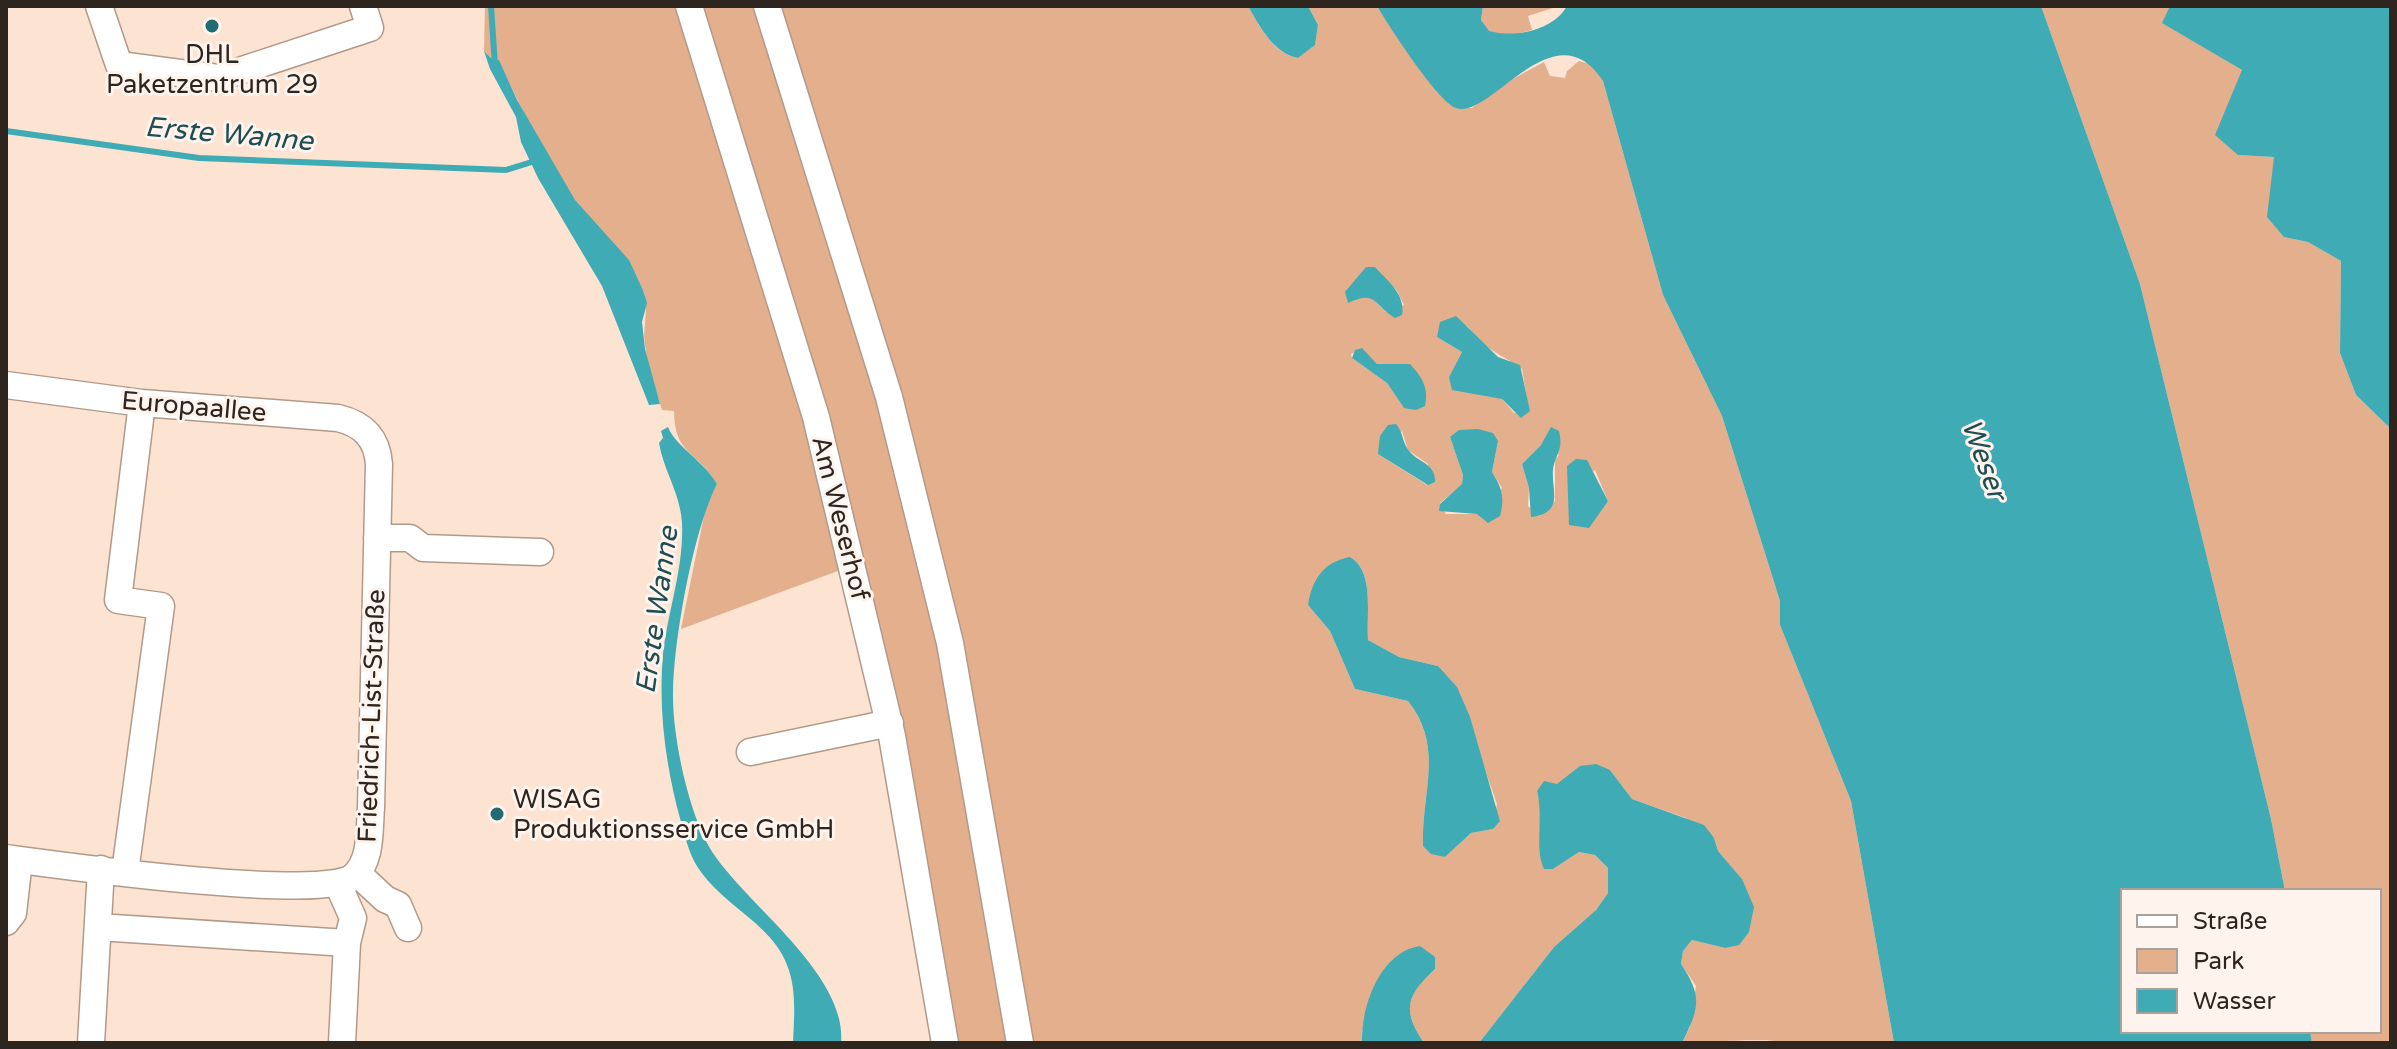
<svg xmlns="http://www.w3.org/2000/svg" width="2397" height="1049" viewBox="0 0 2397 1049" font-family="'Varela Round',sans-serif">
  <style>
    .green { fill: #e3af8d; fill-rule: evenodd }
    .water { fill: #3eabb5 }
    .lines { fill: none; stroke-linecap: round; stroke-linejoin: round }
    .stream { stroke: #3eabb5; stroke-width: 6 }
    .minor-casing { stroke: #b29a8a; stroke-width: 29 }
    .minor { stroke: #fff; stroke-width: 26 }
    .poi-dot { fill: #216c73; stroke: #fef3ed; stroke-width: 3 }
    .labels { text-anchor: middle; stroke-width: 6; stroke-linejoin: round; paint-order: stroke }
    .poi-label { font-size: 26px; fill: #2f251f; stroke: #fef3ed }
    .street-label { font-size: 26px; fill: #2f251f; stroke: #fef3ed }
    .water-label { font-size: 28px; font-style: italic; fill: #1e4d52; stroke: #fef3ed }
  </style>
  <rect width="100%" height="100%" fill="#fde3d2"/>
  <path class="green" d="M485,6H677L754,248L846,568L681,629L706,506L717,484C696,449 675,456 674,411L662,410C656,389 647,367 645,345C642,327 650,306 643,290C628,255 599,230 576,202C547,165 519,104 499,61L493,60L484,51Z
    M694,6H1248C1260,27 1272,53 1298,58L1315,45L1318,25L1308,6H1377L1437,92L1456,108H1472L1496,88L1544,62L1550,76L1565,78L1567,71L1579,61L1593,65L1603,81L1663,295L1722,416L1780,601V625L1851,801L1894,1043H1783C1772,1037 1701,1043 1682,1043L1690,1027L1696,986L1681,964L1683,951L1692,940L1725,948L1742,879L1718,851L1714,838L1686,818L1632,799L1610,770L1537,791L1542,813L1541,834L1553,869L1579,852L1595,855L1608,868V893L1596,910L1554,947L1479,1043H1424C1401,1009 1407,994 1435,969V957L1362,1030V1043H949L911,799ZM1375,267L1397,291L1404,305L1386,312L1371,297L1363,295ZM1467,326C1484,350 1500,353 1522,369L1529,411L1514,413L1502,399L1449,377L1462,352L1437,337ZM1362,349L1377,364H1410L1404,408L1387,383L1352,358L1351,354ZM1402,431L1408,450L1428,464L1427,485L1378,454ZM1450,437L1498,441L1492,472L1502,488L1477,514H1446L1440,503L1462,485L1463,475ZM1541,445L1559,455L1555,460V501L1539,516L1528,506L1529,488L1522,464ZM1595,470L1608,501L1569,525L1570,489ZM1350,557C1375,572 1366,613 1368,640L1399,657L1438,666L1478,750L1497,804L1493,829L1471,833L1445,857L1423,846C1421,790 1445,750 1408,701L1355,689L1330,631L1308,605Z
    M1483,6H1559L1528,16L1532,30L1507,36L1489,32L1481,20Z
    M2041,6H2170L2163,23L2242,70L2238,155L2274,157L2284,237L2308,242L2341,261L2340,353L2356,395L2391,429V1043H2312L2310,1031H2379V891H2285L2271,819L2140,284Z"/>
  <path class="water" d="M1248,6H1308L1318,25L1315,45L1298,58C1273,53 1260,27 1248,6Z
    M1377,6H1483L1481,20L1489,31C1514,38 1553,31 1567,6H2041L2140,284L2271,819L2285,891H2123V1031H2310L2312,1043H1894L1851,801L1780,625V601L1722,416L1663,295L1603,81C1554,6 1491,120 1456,108C1437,101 1389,26 1377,6Z
    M2170,6H2391V429L2356,395L2340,353L2341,261L2308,242L2284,237L2267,217L2274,157L2238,155L2215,135L2242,70L2162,23Z
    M484,51L493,60H499L517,100L575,200L629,260L643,290L647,303L642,322L645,349L660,404L649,405L602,286L538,178L521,142L516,117L490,69Z
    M1366,267H1375C1388,281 1406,295 1402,315L1395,318C1372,304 1377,290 1348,303L1345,292Z
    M1456,316L1498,357L1520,365L1530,411L1521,418L1502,399L1452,390L1449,377L1462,352L1437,337L1440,322Z
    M1362,348L1377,364H1410C1422,377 1429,388 1425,406L1416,410L1404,408L1387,383L1352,358L1355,350Z
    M1396,424C1403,432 1402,440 1407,448C1416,463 1436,462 1435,482L1428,485L1378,454L1380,436L1388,425Z
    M668,427C676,447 703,460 717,484C693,531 674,638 673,692C672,736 689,819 715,856C751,908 847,976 841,1043H793C794,1018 797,989 787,965C772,925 725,906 701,872C690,858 686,840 681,822C666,768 658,711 663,654C668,610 684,568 682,523C680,492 664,472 659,443L663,438L661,431Z
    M1551,427L1559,431C1562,445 1560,448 1555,461C1546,483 1570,512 1531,517L1529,488L1522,464L1541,445Z
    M1478,429L1493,433L1498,441L1492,472C1502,488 1505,498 1500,516L1488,523L1477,514L1439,511L1440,504L1462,484L1463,475L1450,437L1459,430Z
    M1576,459L1587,460L1608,501L1589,528L1569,525L1567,466Z
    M1350,557C1375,572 1366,613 1368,640L1399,657L1438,666L1457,687L1470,717L1500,821L1493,829L1471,833L1445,857L1431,854L1423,846C1421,792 1445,748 1408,701L1355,689L1330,631L1308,605C1312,580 1323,562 1350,557Z
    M1596,764L1610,770L1632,799L1704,825L1714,838L1718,851L1742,879L1754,907L1749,932L1739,945L1725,948L1692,940L1683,951L1681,964C1703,997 1699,1008 1682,1043H1479L1554,947L1596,910L1608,893V868L1595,855L1579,852L1553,869H1544C1534,848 1544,817 1537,791L1544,781L1557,784L1580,766Z
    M1420,946L1435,957V969C1407,995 1401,1009 1424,1043H1362C1361,1006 1380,952 1420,946Z"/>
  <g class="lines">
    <path class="stream" d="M491,6L495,66
      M6,131L199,158L506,170L535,161"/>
    <defs>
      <path id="minor" d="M99,6L119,65L218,78L370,28L363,6
        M689,6L816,417L892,736L945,1043
        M767,6L889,397L950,643L1020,1043
        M6,385L142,403L338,418C363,424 377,438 379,464L371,808C369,831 372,861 353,877C321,902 58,865 6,858
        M377,538H410L423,548L540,552
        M750,752L890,723
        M125,872L161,606L118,600L142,403
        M357,873L385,899L398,905L408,928
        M338,884L353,918L347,943L342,1043
        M6,922L13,913L19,860
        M98,927L347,943
        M91,1043L101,869"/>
    </defs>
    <use href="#minor" class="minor-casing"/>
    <use href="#minor" class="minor"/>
  </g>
  <g class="poi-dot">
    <circle cx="212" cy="26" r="8"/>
    <circle cx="497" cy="814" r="8"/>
  </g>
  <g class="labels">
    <g class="poi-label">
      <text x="212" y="63">DHL<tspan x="212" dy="30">Paketzentrum 29</tspan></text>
      <text x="513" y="808" text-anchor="start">WISAG<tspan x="513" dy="30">Produktionsservice GmbH</tspan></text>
    </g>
    <g class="street-label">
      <text transform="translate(194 406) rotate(5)" y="9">Europaallee</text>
      <text transform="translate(841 518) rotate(76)" y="9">Am Weserhof</text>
      <text transform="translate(371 716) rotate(-88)" y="9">Friedrich-List-Straße</text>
    </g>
    <g class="water-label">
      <text transform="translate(229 133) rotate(5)" y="10">Erste Wanne</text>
      <text transform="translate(1985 459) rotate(70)" y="10">Weser</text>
      <text transform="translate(656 610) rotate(-82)" y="10">Erste Wanne</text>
    </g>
  </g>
  <rect width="2397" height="1049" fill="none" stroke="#2f251f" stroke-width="16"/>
  <rect x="2121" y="889" width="260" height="144" fill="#fef3ed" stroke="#aba19b" stroke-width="2"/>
  <rect x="2137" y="915" width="40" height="12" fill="#ffffff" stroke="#aba19b" stroke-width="2"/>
  <text x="2193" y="929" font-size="24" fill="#2f251f">Straße</text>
  <rect x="2137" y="949" width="40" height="24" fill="#e3af8d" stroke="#aba19b" stroke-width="2"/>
  <text x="2193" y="969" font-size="24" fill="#2f251f">Park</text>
  <rect x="2137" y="989" width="40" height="24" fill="#3eabb5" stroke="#aba19b" stroke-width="2"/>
  <text x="2193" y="1009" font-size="24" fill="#2f251f">Wasser</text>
</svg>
